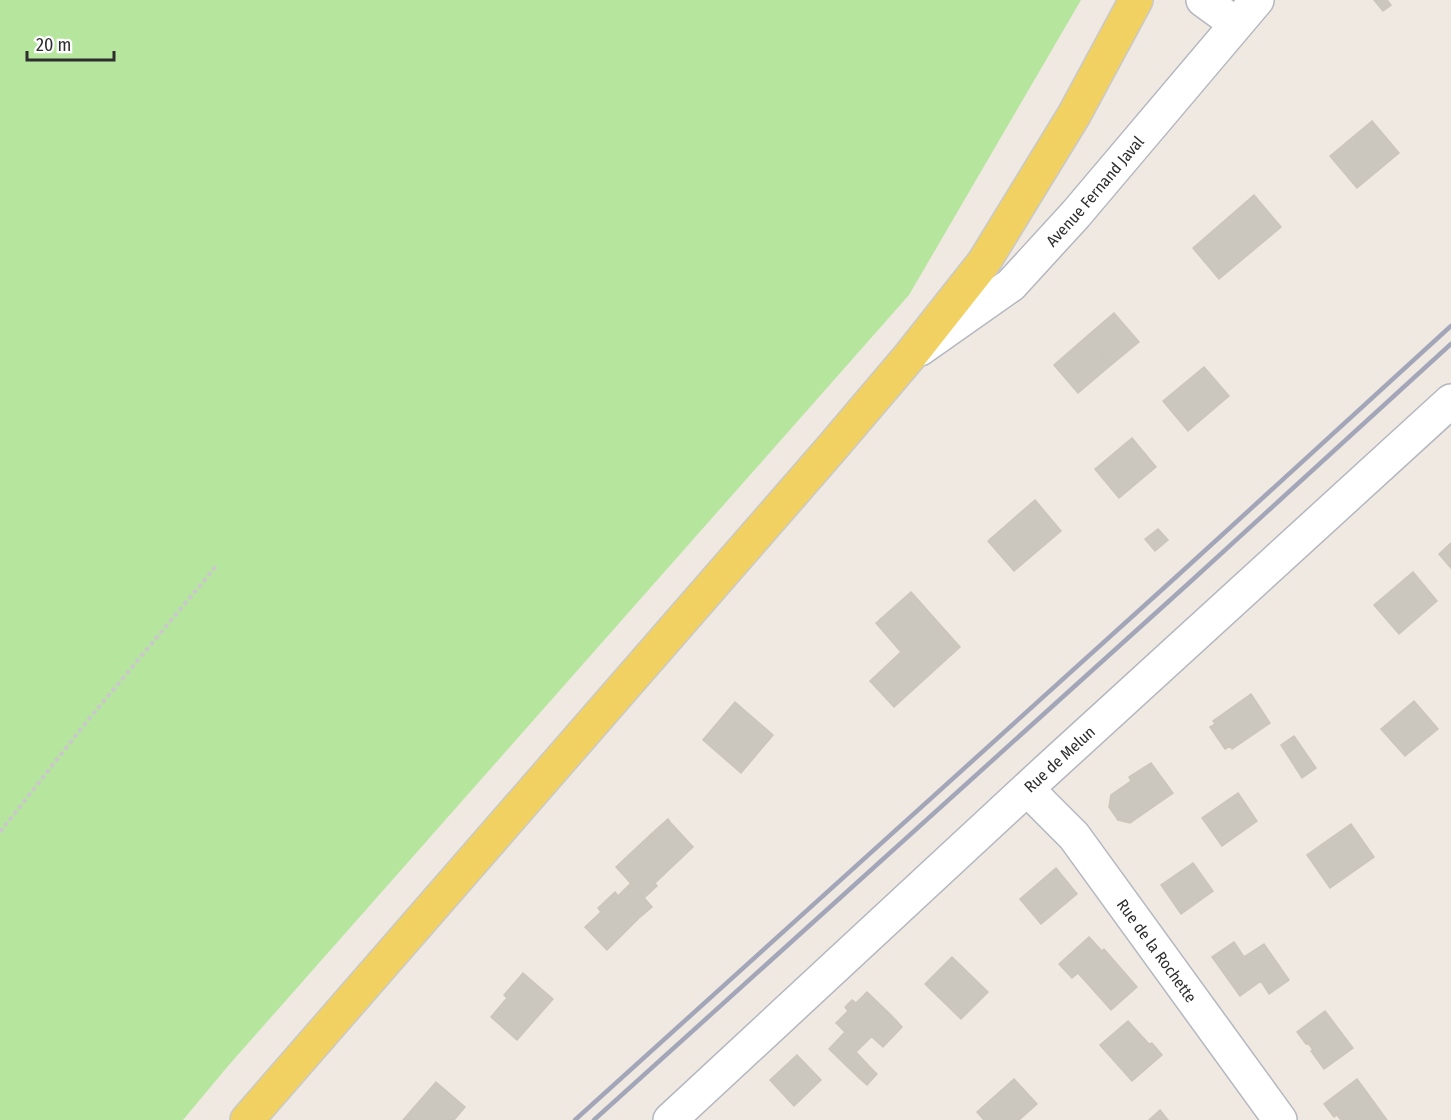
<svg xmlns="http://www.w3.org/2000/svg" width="1451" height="1120" viewBox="0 0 1451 1120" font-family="'Fira Sans Condensed',sans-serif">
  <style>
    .green { fill: #b6e59e }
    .building { fill: #cbc7bf; stroke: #cbc5ba; stroke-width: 1.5 }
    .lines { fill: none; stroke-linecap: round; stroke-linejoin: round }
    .minor-casing { stroke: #b4b7c1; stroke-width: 36 }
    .major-casing { stroke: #c9c9c9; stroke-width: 36 }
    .path { stroke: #c9c9c9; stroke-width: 4; stroke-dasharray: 4.5 3; stroke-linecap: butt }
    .minor { stroke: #fff; stroke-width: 33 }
    .major { stroke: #f2d163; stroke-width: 33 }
    .rail { stroke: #a3a6b8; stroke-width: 4.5 }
    .labels { text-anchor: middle; stroke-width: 4.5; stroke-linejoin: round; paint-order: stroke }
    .street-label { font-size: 16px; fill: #2e2e2e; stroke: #fff }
  </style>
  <rect width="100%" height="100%" fill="#efe9e1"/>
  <path class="green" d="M0,0H1081L909,295L228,1066L183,1120H0Z"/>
  <path class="building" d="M1374,0H1387L1391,5L1383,11Z
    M1372,121L1399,153L1357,188L1330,156Z
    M1254,195L1281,227L1219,279L1193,248Z
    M1114,313L1139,342L1111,365L1086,337Z
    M1086,337L1111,365L1078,393L1054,365Z
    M1204,367L1229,396L1188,431L1163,401Z
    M1132,438L1156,467L1119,498L1095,469Z
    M1035,500L1061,531L1014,571L988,541Z
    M1158,529L1168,540L1155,551L1145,539Z
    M1451,543V568L1439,554Z
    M1413,572L1437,601L1399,634L1374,605Z
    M911,592L960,647L894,707L870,681L901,652L876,623Z
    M1251,694L1270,723L1232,749L1213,721Z
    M1414,701L1438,729L1405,756L1381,729Z
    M735,702L773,735L741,773L703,740Z
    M1215,724L1230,746L1225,749L1210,727Z
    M1294,736L1316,768L1302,778L1281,745Z
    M1151,763L1173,793L1130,823L1118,820L1109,807L1111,795L1131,781L1129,777Z
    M1238,793L1257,821L1222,846L1202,818Z
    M668,819L670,822L652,839L649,836Z
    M670,822L693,847L655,883L657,886L644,898L616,867L649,836L652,839Z
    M1351,824L1353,827L1323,848L1321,845Z
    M1353,827L1374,857L1330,888L1307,855L1321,845L1323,848Z
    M1193,863L1213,891L1181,914L1161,885Z
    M1056,868L1077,894L1041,924L1020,899Z
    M631,883L652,907L639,918L618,896Z
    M615,892L618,896L601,912L598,908Z
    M618,896L639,918L607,950L585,927Z
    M1089,937L1102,951L1104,949L1137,987L1111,1010L1078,973L1072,978L1059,964Z
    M1234,942L1244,957L1264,944L1289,980L1269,994L1261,981L1240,996L1212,957Z
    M952,957L988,992L961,1019L925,984Z
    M523,973L553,999L517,1040L491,1017L507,998L504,995Z
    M867,992L892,1016L856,1052L869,1066L858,1077L829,1049L845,1032L836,1023L848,1011L845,1007L852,1000L856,1003Z
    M1325,1011L1353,1048L1324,1069L1311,1051L1313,1050L1308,1043L1306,1044L1297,1032Z
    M892,1016L902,1027L883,1047L872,1037Z
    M1128,1021L1149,1044L1152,1043L1162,1055L1132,1081L1100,1045Z
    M797,1055L821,1080L794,1106L770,1080Z
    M869,1066L877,1074L867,1085L858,1077Z
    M1014,1079L1037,1104L1019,1120H984L977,1112Z
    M1357,1079L1387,1120H1341L1337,1115L1334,1117L1324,1104Z
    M436,1082L465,1107L454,1120H403Z
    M1160,1110L1168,1120H1149Z"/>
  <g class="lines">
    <defs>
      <g id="minor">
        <path d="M1203,0L1236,24"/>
        <path id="s1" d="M920,349L1011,285L1076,214L1257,0"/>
        <path id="s2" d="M1027,789L1074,836L1280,1120"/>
        <path id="s3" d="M670,1120L1045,772L1451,401"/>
      </g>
      <path id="major" d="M247,1120L830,450L909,357L984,262L1074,115L1136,0"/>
    </defs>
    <use href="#minor" class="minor-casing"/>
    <use href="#major" class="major-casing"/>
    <path class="path" d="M0,832L84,725L217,565"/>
    <use href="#minor" class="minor"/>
    <use href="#major" class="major"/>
    <path class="rail" d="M575,1120L1176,577L1451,326
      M594,1120L1189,583L1451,344"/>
  </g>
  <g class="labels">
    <g class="street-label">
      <text dy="6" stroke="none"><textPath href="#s1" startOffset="237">Avenue Fernand Javal</textPath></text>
      <text dy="6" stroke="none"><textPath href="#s3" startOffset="531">Rue de Melun</textPath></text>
      <text dy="6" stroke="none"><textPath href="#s2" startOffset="208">Rue de la Rochette</textPath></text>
    </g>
  </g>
  <path d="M27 51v9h87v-9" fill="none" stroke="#2e2e2e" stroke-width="3"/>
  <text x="36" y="51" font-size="18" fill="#2e2e2e" stroke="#ffffff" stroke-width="4.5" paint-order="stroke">20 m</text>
</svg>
